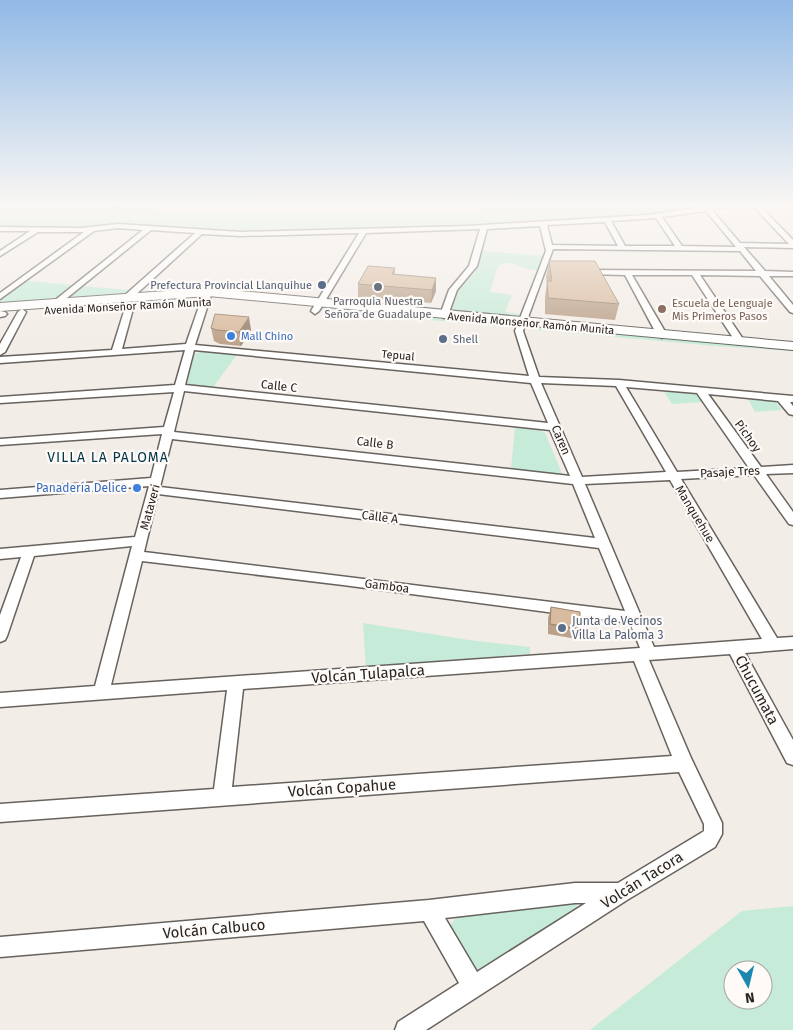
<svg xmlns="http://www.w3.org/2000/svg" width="793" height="1030" viewBox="0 0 793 1030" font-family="'Fira Sans',sans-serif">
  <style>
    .green { fill: #c6ebd8; fill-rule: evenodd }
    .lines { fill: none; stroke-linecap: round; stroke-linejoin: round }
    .street-casing { stroke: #67625d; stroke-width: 3 }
    .secondary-casing { stroke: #67625d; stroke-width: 3 }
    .primary-casing { stroke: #67625d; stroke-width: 2 }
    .street { fill: #fff; fill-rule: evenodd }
    .secondary { fill: #fff; fill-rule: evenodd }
    .primary { fill: #fff; fill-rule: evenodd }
    .wall { fill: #bba189 }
    .shaded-wall { fill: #98836f }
    .building { fill: #d9bb9f; stroke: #98836f }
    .service-dot { fill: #5c6f8a; stroke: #fefaf7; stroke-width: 2 }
    .worship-dot { fill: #6b7280; stroke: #fefaf7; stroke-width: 2 }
    .education-dot { fill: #8d6e63; stroke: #fefaf7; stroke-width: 2 }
    .shop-dot { fill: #3f7fe0; stroke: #fefaf7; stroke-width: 2 }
    .labels { text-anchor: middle; stroke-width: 4.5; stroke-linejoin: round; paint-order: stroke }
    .far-service-label { font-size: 11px; fill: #4e5e75; stroke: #fefaf7; text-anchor: end }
    .far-worship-label { font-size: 11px; fill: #5b616d; stroke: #fefaf7 }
    .far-education-label { font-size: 11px; fill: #785e54; stroke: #fefaf7; text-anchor: start }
    .far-street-label { font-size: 11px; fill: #272422; stroke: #fefaf7 }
    .far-shop-label { font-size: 11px; fill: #366cbe; stroke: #fefaf7; text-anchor: start }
    .street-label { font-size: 12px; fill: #272422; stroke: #fefaf7 }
    .shop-label { font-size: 12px; fill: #366cbe; stroke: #fefaf7; text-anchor: end }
    .service-label { font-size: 12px; fill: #4e5e75; stroke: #fefaf7; text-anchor: start }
    .neighbourhood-label { font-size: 14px; letter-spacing: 1px; fill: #013648; stroke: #fefaf7 }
    .near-street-label { font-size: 15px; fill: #272422; stroke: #fefaf7 }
  </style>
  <rect width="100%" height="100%" fill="#f3ede7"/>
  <path class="green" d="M586,204H728L630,217L484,227L232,233L127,224L86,228L0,227V205L95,207L100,205L151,210L237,213L473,211L514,205Z
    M482,251L544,256L537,270C523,271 511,257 498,266L490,292L512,295L505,312L519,314L518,317L451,311L457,291L475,272Z
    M27,281H29L74,285L55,299L0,304V300Z
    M82,286L128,290L131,291L130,294L68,298Z
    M323,306L518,324L517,328H514L324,310L322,309Z
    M535,326L793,349V351L716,346L538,330L535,329Z
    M201,352L231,354L236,356L211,390L187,386L186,384L194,354Z
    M663,390L694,393L703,402L672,404Z
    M747,397L774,400L782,410L755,412Z
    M515,427L534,428L545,433L563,476L511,469Z
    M363,623L469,640L530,647V654L366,667Z
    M577,903V913L485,971H477L471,967L451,932V924L455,919L463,916Z
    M793,906V1030H590L742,911ZM733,970H763V1000H733Z"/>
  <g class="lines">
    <defs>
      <path id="street" d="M106,204H128C123,207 111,207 106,204Z
        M726,204H742L712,210L740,243L789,244L751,204H758L793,240V248L744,247L765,271L793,272V276H769L793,305V313L790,312L760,276L700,275L745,342L743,344H737L692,275H632L667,335L662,338L657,335L625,275L585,274L581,272L585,270L756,271L740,251L553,249L523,331L539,377L619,380L793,396V402H790L793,406V415L789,414L778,401L708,394L761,467L793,465V473L766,474L793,512V525L789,524L754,475L681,479L777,638L793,637V649L745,653L793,740V765L787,763L730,654L649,660L691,758L722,823V834L715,847L627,900L426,1030H395L398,1022L459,983L424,921L0,957V937L429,900L575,883H618L701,833L704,831V824L679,772L0,822V804L214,789L227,690L0,707V693L95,686L132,546L34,556L7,636L5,640L0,642V615L21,557L0,559V549L135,537L149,486L0,498V490L151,478L162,434L0,445V439L164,427L174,392L0,403V397L175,385L185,350L0,363V357L112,350L126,305L130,302L134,305L122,349L186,344L204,292L208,290L212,292L195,345L529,376L515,331L546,251L540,226L487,229L477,266L457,290L448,315L444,318L440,315L449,290L469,266L480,229L366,233L319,311L315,314L311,311L359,233L241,236L202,234L131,299H125V295L195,233L151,230L57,306L54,305V301L143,230L118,228L94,231L0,299V293L84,232H38L0,256V251L30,231H0V227L81,228L118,224L241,232L467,226L647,215ZM706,211L736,247L682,246L662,217ZM656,218L675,246H625L611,221ZM605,222L618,246L552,245L547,225ZM194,350L531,383L548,423L185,385ZM541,383L616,386L666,472L582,477ZM626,387L697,393L749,468L677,472ZM184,391L550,430L570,476L174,432ZM172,439L573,484L595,538L160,487ZM670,480L762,639L654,647L585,484ZM158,494L599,548L625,611L144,552ZM142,561L343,585L630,623L640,648L111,685ZM634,661L672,756L232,787L243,689ZM575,903H586L477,972L445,918Z
        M22,309L26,312L5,352L0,355V344L18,312Z"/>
      <path id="secondary" d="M0,311L5,312L7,314L5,316L0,317Z"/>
      <path id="primary" d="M208,288L793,342V350L208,296L0,311V303Z"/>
    </defs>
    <use href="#street" class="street-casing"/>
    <use href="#secondary" class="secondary-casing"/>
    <use href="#primary" class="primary-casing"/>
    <use href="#street" class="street"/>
    <use href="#secondary" class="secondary"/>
    <use href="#primary" class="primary"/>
  </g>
  <path class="wall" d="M549,261L619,304L615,320L545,314V297L547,283L546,277Z
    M395,268V274L436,278V291L431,303L358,297V284Z
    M211,328L251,330L241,346L220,344L214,341Z
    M551,607L580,629L577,639L548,634V618Z"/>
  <path class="shaded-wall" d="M436,278V291L431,303L432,290Z
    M249,317L251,330L241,346L239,332Z"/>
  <path class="building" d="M549,261H595L619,304L548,298L547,281H552Z
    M368,266L395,268L392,274L436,278L432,290L358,284Z
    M215,314L249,317L239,332L217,330L211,328Z
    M551,607L580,612V629L550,624Z"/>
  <linearGradient id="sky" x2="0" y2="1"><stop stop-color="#91b9e6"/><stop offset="0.59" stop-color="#faf7f4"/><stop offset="1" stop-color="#faf7f4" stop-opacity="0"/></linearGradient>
  <rect width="793" height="348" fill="url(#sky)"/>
  <g class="service-dot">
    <circle cx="322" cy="285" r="5"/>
    <circle cx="443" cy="339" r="5"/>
    <circle cx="562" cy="628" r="5"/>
  </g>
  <circle class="worship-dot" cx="378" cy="287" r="5"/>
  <circle class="education-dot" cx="662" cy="309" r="5"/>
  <g class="shop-dot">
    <circle cx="231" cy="336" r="5"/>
    <circle cx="137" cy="488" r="5"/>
  </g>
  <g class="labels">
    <g class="far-service-label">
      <text x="312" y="289">Prefectura Provincial Llanquihue</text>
      <text x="453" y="343" text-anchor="start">Shell</text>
    </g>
    <g class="far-worship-label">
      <text x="378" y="305">Parroquia Nuestra<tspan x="378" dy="13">Señora de Guadalupe</tspan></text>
    </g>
    <g class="far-education-label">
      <text x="672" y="307">Escuela de Lenguaje<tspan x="672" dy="13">Mis Primeros Pasos</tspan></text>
    </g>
    <g class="far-street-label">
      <text transform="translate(128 306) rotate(-3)" y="4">Avenida Monseñor Ramón Munita</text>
      <text transform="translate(531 323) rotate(5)" y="4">Avenida Monseñor Ramón Munita</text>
      <text transform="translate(398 355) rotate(5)" y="4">Tepual</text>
    </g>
    <g class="far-shop-label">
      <text x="241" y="340">Mall Chino</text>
    </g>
    <g class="street-label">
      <text transform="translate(279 386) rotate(6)" y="4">Calle C</text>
      <text transform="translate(748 436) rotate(54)" y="4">Pichoy</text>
      <text transform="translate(561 440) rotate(67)" y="4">Caren</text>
      <text transform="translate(375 443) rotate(7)" y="4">Calle B</text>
      <text transform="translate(730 472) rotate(-3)" y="4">Pasaje Tres</text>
      <text transform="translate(150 507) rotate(-75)" y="4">Mataveri</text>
      <text transform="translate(695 514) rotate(59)" y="4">Manquehue</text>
      <text transform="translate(380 517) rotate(7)" y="4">Calle A</text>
      <text transform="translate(387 586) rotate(7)" y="4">Gamboa</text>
    </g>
    <g class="shop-label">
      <text x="127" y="492">Panadería Delice</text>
    </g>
    <g class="service-label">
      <text x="572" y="625">Junta de Vecinos<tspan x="572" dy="14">Villa La Paloma 3</tspan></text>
    </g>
    <g class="neighbourhood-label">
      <text x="108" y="462">VILLA LA PALOMA</text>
    </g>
    <g class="near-street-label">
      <text transform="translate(368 674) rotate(-4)" y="5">Volcán Tulapalca</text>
      <text transform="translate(757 690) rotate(62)" y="5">Chucumata</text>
      <text transform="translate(342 788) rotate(-4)" y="5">Volcán Copahue</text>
      <text transform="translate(642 880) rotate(-32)" y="5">Volcán Tacora</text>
      <text transform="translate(214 929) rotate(-5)" y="5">Volcán Calbuco</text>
    </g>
  </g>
  <g transform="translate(748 985) rotate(172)"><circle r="24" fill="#fefaf7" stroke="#a8a4a2"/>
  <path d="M0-4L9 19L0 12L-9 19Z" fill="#1b88af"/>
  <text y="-8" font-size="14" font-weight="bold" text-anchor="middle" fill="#272422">N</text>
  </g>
</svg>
